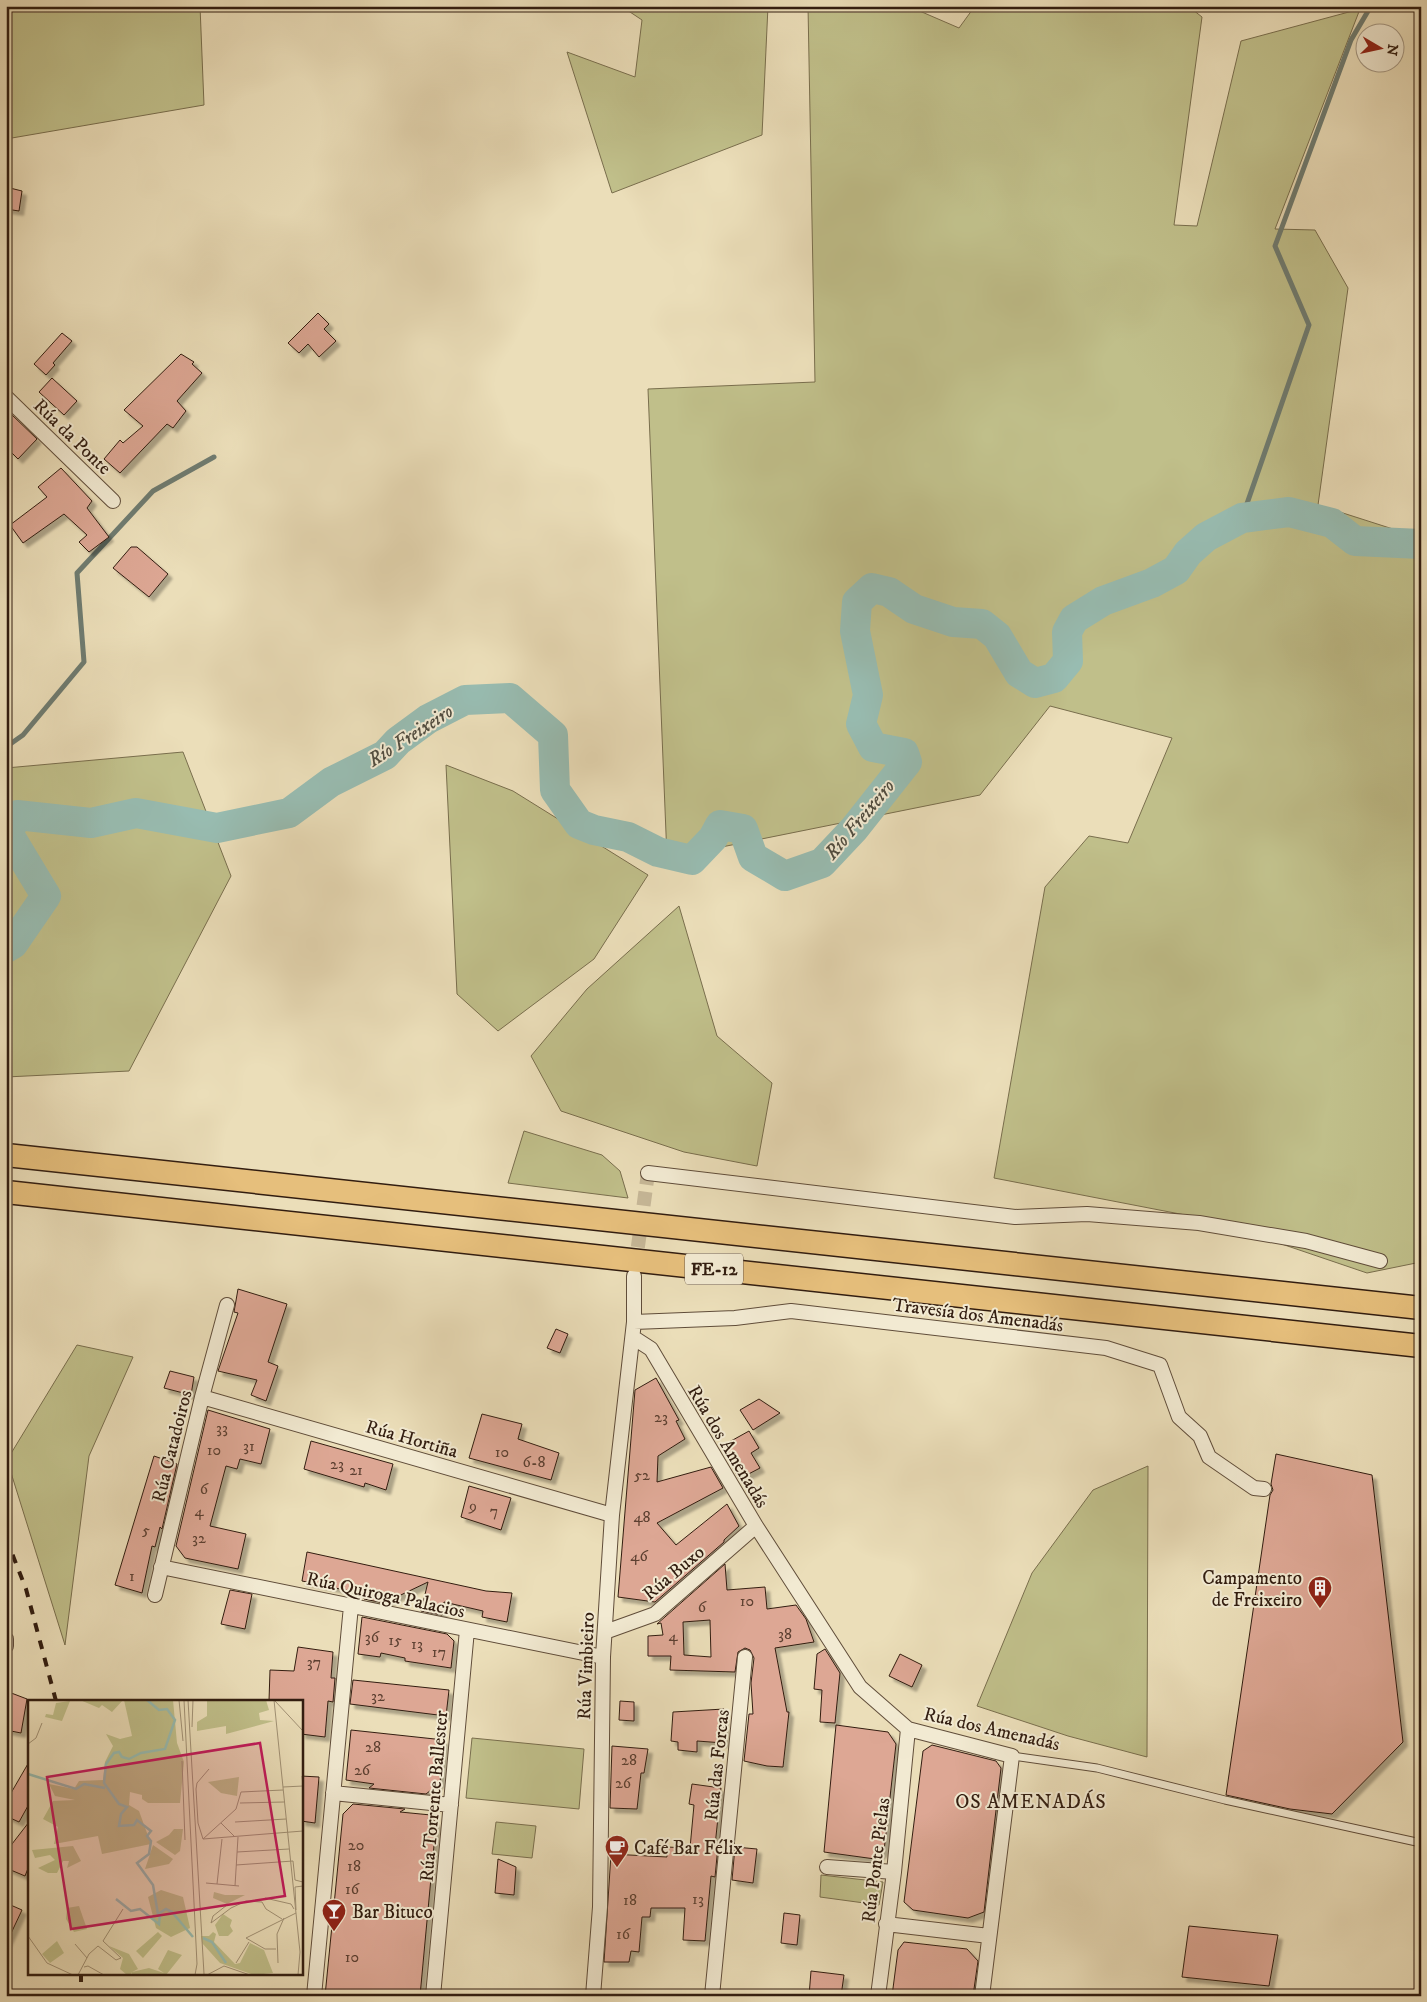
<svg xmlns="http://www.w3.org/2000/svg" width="1427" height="2002" viewBox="0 0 1427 2002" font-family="'IM FELL DW Pica',serif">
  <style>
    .green { fill: #c0bf8a; stroke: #796e4d }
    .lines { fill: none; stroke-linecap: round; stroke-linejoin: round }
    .stream { stroke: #6f7c71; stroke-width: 5 }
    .river { stroke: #98bcb1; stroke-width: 30 }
    .building { fill: #dda794; stroke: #321d10; fill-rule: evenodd; filter: url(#shadow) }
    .minor-tunnel { stroke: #c6b797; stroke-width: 14; stroke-dasharray: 14 7; stroke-linecap: butt }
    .service-casing { stroke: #604d3a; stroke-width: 9 }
    .minor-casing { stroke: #604d3a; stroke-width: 16 }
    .trunk-casing { stroke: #321d10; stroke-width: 25 }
    .service { stroke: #f2ead2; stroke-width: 7 }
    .minor { stroke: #f2ead2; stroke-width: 14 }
    .trunk { stroke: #e6bf7c; stroke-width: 22 }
    .rail { stroke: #321d10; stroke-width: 4; stroke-dasharray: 9 9; stroke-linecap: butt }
    .labels { text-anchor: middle; stroke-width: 4; stroke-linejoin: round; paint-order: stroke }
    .number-label { font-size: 16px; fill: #5d4031 }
    .shield { fill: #f2ead2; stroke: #6c5a4a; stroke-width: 1 }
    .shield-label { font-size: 18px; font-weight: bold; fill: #321d10 }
    .street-label { font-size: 19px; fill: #321d10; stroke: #f2ead2 }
    .poi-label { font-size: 19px; fill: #321d10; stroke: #f2ead2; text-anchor: start }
    .water-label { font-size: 20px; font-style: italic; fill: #514d40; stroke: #f2ead2 }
    .neighbourhood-label { font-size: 20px; letter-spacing: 1px; fill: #321d10; stroke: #f2ead2 }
    .inset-river { fill: none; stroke: #98bcb1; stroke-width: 2.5 }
    .inset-road { fill: none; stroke: #a19175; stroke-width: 1 }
    .view { fill: #c2185b; fill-opacity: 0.15; stroke: #c2185b; stroke-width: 2.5 }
    .inset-edge { fill: none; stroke: #321d10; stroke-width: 2.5 }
  </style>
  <defs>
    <filter id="shadow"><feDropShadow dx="4.5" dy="4.5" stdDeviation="1" flood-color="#0004"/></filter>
  </defs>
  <rect width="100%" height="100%" fill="#ebdeb9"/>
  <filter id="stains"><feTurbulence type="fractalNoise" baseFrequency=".004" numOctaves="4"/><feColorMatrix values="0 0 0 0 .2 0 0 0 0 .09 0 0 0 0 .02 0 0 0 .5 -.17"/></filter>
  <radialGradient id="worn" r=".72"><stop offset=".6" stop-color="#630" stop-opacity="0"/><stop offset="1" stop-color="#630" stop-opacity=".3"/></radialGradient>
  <path class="green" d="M6,6H200L204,105L6,139Z
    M621,6H768L762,135L612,193L567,52L635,77L642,20Z
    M808,6H908L959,28L975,6H1188L1202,17L1174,225L1197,226L1241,41L1360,9L1275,229L1315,230L1348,288L1318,505L1421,538V1262L1367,1273L1211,1220L994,1178L1045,887L1089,836L1128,843L1172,738L1050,706L980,795L667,858L648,389L815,382Z
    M183,752L231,876L129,1071L6,1077V768Z
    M446,765L513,791L648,875L594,959L498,1031L457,994Z
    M679,906L717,1036L772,1083L757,1166L684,1152L561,1111L531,1056L587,989Z
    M524,1131L602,1155L620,1171L628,1198L508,1183Z
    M77,1345L133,1357L89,1456L65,1645L7,1460Z
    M1148,1466L1147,1757L1068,1736L977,1706L1032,1573L1093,1490Z
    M472,1738L584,1749L579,1809L466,1798Z
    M496,1822L536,1826L532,1858L492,1854Z
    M821,1875L883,1882L879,1905L820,1897Z"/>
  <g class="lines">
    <path class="stream" d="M1242,518L1309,325L1275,246L1351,40L1371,6
      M6,747L23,735L84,662L77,573L153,491L214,457
      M6,832L8,833"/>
    <path class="river" d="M6,948L13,944L46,896L8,833L17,815L91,823L136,813L217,828L289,813L331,782L385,755L398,741L428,719L465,700L510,698L553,735L555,790L579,824L594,830L628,837L658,852L692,860L713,838L720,825L743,829L753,857L785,876L822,863L854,829L907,762L904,753L873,747L861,724L868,695L855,631L857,602L872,588L889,592L914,609L953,622L982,624L997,636L1019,673L1035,683L1054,678L1068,661L1067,632L1074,619L1103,601L1152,583L1176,570L1188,553L1206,537L1242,518L1289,512L1332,523L1355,541L1421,544"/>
  </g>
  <path class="building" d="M10,188L22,191L19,211L6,209Z
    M318,313L329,324L324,329L336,341L319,357L308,344L299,353L288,343Z
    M62,333L72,341L53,363L55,365L46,375L34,364Z
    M181,354L194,362L192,364L202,373L177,401L186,411L173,428L167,424L120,473L104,459L120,440L123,443L143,426L124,410Z
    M52,378L77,401L64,415L39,392Z
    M11,414L37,439L18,459L6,447V418Z
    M61,468L92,501L87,508L109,537L89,552L79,542L87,535L64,514L23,543L10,525L47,497L38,487Z
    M131,547H137L168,574L149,597L113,568Z
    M238,1289L287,1304L268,1362L278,1366L266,1401L251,1395L257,1380L218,1371L238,1313L234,1312Z
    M556,1329L568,1334L560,1353L547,1348Z
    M170,1371L194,1377L191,1395L164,1388Z
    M656,1378L679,1420L676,1421L685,1439L658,1456L657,1482L711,1467L723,1488L657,1523L676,1545L727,1504L739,1526L724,1540V1542L655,1602L618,1597L635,1390Z
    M759,1399L780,1413L753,1430L740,1410Z
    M208,1410L270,1429L261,1464L240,1459L237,1469L226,1466L210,1526L246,1534L238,1569L185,1558L176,1546Z
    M482,1414L522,1424L518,1439L559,1453L551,1480L469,1458Z
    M749,1431L759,1448L751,1453L760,1468L739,1479L722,1446Z
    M311,1441L393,1464L386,1490L365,1483L364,1487L304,1469Z
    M1276,1454L1372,1475L1403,1742L1332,1814L1290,1809L1226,1795L1270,1495L1273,1490L1271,1484Z
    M154,1456L177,1464L162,1529L160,1527L155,1547L152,1546L142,1593L115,1585Z
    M469,1486L511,1498L501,1530L461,1517Z
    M307,1552L486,1591L512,1593L507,1622L482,1617L483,1611L444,1602L442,1615L421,1611L428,1582L384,1603L364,1599V1594L302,1581Z
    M725,1564L727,1590L765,1587L767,1609L796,1605L806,1619L814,1642L775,1648L787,1712H789L783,1767L767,1766L744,1761L749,1714H753L751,1683L754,1658L750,1650L745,1648L738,1652L735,1672L670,1670L671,1656H648V1636L663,1635L661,1623L657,1624ZM710,1620L711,1657L684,1655L683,1622Z
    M230,1590L252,1594L245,1629L221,1624Z
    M362,1617L447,1634L454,1641L451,1668L405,1661V1658L381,1653L380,1657L358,1654Z
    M298,1647L333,1652L331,1678H335L333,1702L328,1701L325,1737L301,1734V1701H269L270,1670L294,1671Z
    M825,1649L840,1673L835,1723L820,1722L822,1690L814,1689L817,1654Z
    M900,1654L922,1665L912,1687L889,1676Z
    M353,1680L449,1690L446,1716L350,1704Z
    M6,1691L27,1699L21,1733L6,1730Z
    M620,1701L634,1702V1721L619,1720Z
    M724,1709V1743L697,1741V1752L678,1750V1742L671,1741L673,1712Z
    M836,1725L888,1732L896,1744L884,1851L875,1859L824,1852Z
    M351,1730L444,1740L440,1783L426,1794L369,1788L374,1784L346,1780Z
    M932,1745L996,1761L1001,1768L984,1912L968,1918L913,1910L904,1902L923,1751Z
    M612,1746L648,1749L644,1773H641L637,1809L610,1808Z
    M29,1762V1804L19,1822L6,1816V1791L11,1793Z
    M301,1776L319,1777L315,1823L301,1821Z
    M692,1784L721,1788L715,1846H718L715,1877L711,1876L705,1941L683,1940L685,1908H651L650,1917H642L639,1952L631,1951L629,1962H604L611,1854L667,1857L666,1847L690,1848L694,1805L689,1804Z
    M353,1804L405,1809L400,1812L431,1815L436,1824L420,1996H325L343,1814Z
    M29,1822V1866L25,1876L6,1868V1856L12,1844Z
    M735,1847L757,1849L753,1883L732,1880Z
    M498,1859L516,1867L514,1895L495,1893Z
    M6,1903L22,1910L6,1944Z
    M784,1913L800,1915L797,1945L781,1943Z
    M1189,1926L1278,1935L1269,1986L1182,1977Z
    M904,1942L967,1949L978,1961L973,1996H892L898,1950Z
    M811,1971L844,1975L841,1996H809Z"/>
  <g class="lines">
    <path class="minor-tunnel" d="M635,1268L648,1173"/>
    <defs>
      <path id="service" d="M1012,1756L1097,1768L1225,1800L1421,1843"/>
      <path id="minor" d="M6,397L113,501
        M648,1173L1015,1217L1087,1214L1199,1223L1306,1241L1380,1261
        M634,1276V1322
        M634,1338L651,1349L756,1526L860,1687L908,1729L1012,1756L982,1996
        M202,1397L612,1515
        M161,1567L603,1657
        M155,1595L202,1397L227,1305
        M605,1632L655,1614L756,1526
        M6,1639V1646
        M333,1793L451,1805
        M827,1867L894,1872
        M886,1924L989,1936
        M314,1996L351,1606
        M433,1996L467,1630
        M593,1996L600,1907L603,1657L612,1515L634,1322L735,1318L791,1311L1106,1348L1160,1365L1179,1417L1200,1436L1209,1457L1254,1488L1264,1489
        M712,1996L745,1657
        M878,1996L894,1872L908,1729"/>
      <path id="trunk" d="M6,1155L1421,1308
        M6,1192L1421,1346"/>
    </defs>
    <use href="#service" class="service-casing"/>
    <use href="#minor" class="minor-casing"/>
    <use href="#trunk" class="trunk-casing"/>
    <use href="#service" class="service"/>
    <use href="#minor" class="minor"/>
    <use href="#trunk" class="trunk"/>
    <path class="rail" d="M6,1538L26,1589L56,1701
      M81,1973V1996"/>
  </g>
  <defs>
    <symbol id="building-pin" viewBox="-11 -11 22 30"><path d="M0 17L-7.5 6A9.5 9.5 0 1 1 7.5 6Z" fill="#8f2418" stroke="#f2ead2"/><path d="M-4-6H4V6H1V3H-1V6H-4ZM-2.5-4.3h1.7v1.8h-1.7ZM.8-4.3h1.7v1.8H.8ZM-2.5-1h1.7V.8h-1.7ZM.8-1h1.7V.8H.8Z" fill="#fff"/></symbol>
    <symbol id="cafe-pin" viewBox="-11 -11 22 30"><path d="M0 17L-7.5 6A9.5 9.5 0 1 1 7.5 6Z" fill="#8f2418" stroke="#f2ead2"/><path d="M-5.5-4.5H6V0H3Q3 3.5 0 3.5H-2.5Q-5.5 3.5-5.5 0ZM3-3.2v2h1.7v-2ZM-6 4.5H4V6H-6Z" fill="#fff"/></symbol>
    <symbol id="bar-pin" viewBox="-11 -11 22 30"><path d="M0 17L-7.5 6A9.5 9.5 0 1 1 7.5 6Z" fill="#8f2418" stroke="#f2ead2"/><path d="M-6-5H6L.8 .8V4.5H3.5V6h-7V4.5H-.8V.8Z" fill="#fff"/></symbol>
  </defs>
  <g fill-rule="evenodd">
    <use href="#building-pin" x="1306" y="1574" width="28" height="38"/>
    <use href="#cafe-pin" x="603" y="1833" width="28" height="38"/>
    <use href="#bar-pin" x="320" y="1897" width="28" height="38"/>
  </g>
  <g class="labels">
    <g class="number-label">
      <text x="661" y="1422">23</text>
      <text x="222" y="1433">33</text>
      <text x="249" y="1451">31</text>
      <text x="214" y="1455">10</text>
      <text x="502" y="1457">10</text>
      <text x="534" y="1467">6-8</text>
      <text x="337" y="1469">23</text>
      <text x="356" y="1475">21</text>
      <text x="642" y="1480">52</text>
      <text x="204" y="1494">6</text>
      <text x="473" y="1511">9</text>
      <text x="199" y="1516">4</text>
      <text x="494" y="1516">7</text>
      <text x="642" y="1522">48</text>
      <text x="146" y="1535">5</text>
      <text x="199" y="1543">32</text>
      <text x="639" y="1561">46</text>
      <text x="132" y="1581">1</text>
      <text x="747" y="1606">10</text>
      <text x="702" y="1612">6</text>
      <text x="785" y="1639">38</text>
      <text x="673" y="1641">4</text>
      <text x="372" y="1642">36</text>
      <text x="395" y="1645">15</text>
      <text x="417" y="1649">13</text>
      <text x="439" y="1657">17</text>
      <text x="314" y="1667">37</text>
      <text x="378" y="1701">32</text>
      <text x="373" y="1752">28</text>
      <text x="629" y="1765">28</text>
      <text x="362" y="1775">26</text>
      <text x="623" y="1788">26</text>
      <text x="356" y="1850">20</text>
      <text x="354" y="1871">18</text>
      <text x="352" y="1894">16</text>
      <text x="698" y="1904">13</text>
      <text x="630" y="1905">18</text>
      <text x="623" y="1939">16</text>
      <text x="352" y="1962">10</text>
    </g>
    <rect class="shield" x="685" y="1253.5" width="58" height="31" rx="4"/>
    <g class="shield-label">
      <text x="714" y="1275">FE-12</text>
    </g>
    <g class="street-label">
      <text transform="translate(73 436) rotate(44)" y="7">Rúa da Ponte</text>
      <text transform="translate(978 1314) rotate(7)" y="7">Travesía dos Amenadás</text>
      <text transform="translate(412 1438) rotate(16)" y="7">Rúa Hortiña</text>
      <text transform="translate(171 1446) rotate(-76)" y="7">Rúa Catadoiros</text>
      <text transform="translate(729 1446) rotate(59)" y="7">Rúa dos Amenadás</text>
      <text transform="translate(673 1572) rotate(-40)" y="7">Rúa Buxo</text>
      <text transform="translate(386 1594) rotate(12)" y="7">Rúa Quiroga Palacios</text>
      <text transform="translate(585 1666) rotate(-88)" y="7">Rúa Vimbieiro</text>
      <text transform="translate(992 1728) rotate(13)" y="7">Rúa dos Amenadás</text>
      <text transform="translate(716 1765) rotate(-84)" y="7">Rúa das Forcas</text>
      <text transform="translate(433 1796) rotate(-85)" y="7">Rúa Torrente Ballester</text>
      <text transform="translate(875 1860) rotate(-83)" y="7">Rúa Ponte Pielas</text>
    </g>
    <g class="poi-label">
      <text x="1302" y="1584" text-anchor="end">Campamento<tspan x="1302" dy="22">de Freixeiro</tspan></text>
      <text x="634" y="1854">Café Bar Félix</text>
      <text x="352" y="1918">Bar Bituco</text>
    </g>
    <g class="water-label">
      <text transform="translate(410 735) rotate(-33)" y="7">Río Freixeiro</text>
      <text transform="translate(859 819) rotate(-50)" y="7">Río Freixeiro</text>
    </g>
    <g class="neighbourhood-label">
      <text x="1031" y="1808">OS AMENADÁS</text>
    </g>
  </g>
  <g transform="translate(28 1700)">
    <rect width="275" height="275" fill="#ebdeb9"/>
    <path d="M52,0H95L84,12L74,5L71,8ZM96,0H145L149,43L156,62L152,103H120L114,99V95L102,92L101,105L111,111L123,144L74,154L70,136L26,144L30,127L15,119L25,101L47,100L27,96L21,84L46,89L51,81L75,80L77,62L85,46L78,34L92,39L104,36ZM179,0H238L241,10L231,13L232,20L246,21L198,34V26L169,31V22L179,16ZM42,1L34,21L17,17L18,14L25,15L28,3ZM211,77L209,96L193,93L180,82ZM146,129H155L152,151L147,155L128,142L141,135ZM125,145L145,159L141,164L117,169ZM45,146L53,161L39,168L41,161H35L29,173H20L10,168L27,160L22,155L7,158L4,150ZM133,190L155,197L162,228L143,237L128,228L120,197ZM186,192L197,195H217L199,204L185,198ZM51,206L59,229L46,232L38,219L39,208ZM195,214L204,220L202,226L205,231L200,236H191L187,225ZM130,232L134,236L115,258L108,251ZM185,232L188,234L186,242L207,264L212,263L222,243L236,250L245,273L226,275L192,263L174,243L173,236H181ZM29,241L36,253L22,263L14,254ZM81,246L101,254L110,269L104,272L121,268L136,273L130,269L140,250L154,255L138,275H104L103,272V275H99L92,269L95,258Z" fill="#c0bf8a"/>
    <path class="inset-river" d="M119,0L131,10L139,9L147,20L137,49L113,53L101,59L94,57L91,52L86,53L78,64L76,83L91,104L99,107L93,114L91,126L106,125L109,120L123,131L119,136L123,141L121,154L109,163L125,185L130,214L138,209L144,212L165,237M0,74L48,89L56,84L77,88M88,199L103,211L112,209L131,224L132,214M175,238L184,242L198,263"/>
    <path class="inset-road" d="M151,0L155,41M156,0L169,264L167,275M160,0L176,274M246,0L272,252L270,275M247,1L275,31M164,27L165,0M0,44L8,38L14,23M154,61L157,140M255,87L275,86L274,76M212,103L256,102M207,122L258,119M193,123L207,137M175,139L208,109L213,92L255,90M175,139L275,131M175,139L170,123L168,89L169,83L181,69M209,152L261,149M208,165L265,161L267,180L275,182M178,183L211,186M189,184L194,139M207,186L210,137M237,198L263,204L266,209M199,205L185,216L183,223L203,208L218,201L234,202L238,209L254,219M268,210L267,187L275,186M0,236L19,263L45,275M47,244L59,258M248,249H237L218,238L268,213M208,263L221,242M250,263L249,234L256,218M56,267L60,266L76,275M50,275L61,254L70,246L88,260L93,258L75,241L95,209M179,275L196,266L222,275"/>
    <path class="view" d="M232,43L257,196L43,229L19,77Z"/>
    <rect width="275" height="275" class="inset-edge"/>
  </g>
  <rect width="1427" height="2002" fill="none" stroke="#ebdeb9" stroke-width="25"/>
  <rect x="8" y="8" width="1412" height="1987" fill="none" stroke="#321d10" stroke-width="2.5"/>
  <rect x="12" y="12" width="1402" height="1977" fill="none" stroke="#321d10"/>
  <g transform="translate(1380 48) rotate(99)"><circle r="24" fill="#f2ead2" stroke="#a59884"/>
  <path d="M0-4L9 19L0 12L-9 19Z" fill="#8f2418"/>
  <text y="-8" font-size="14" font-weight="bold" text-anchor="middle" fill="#321d10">N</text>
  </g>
  <rect width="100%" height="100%" filter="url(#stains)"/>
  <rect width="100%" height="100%" fill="url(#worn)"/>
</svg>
